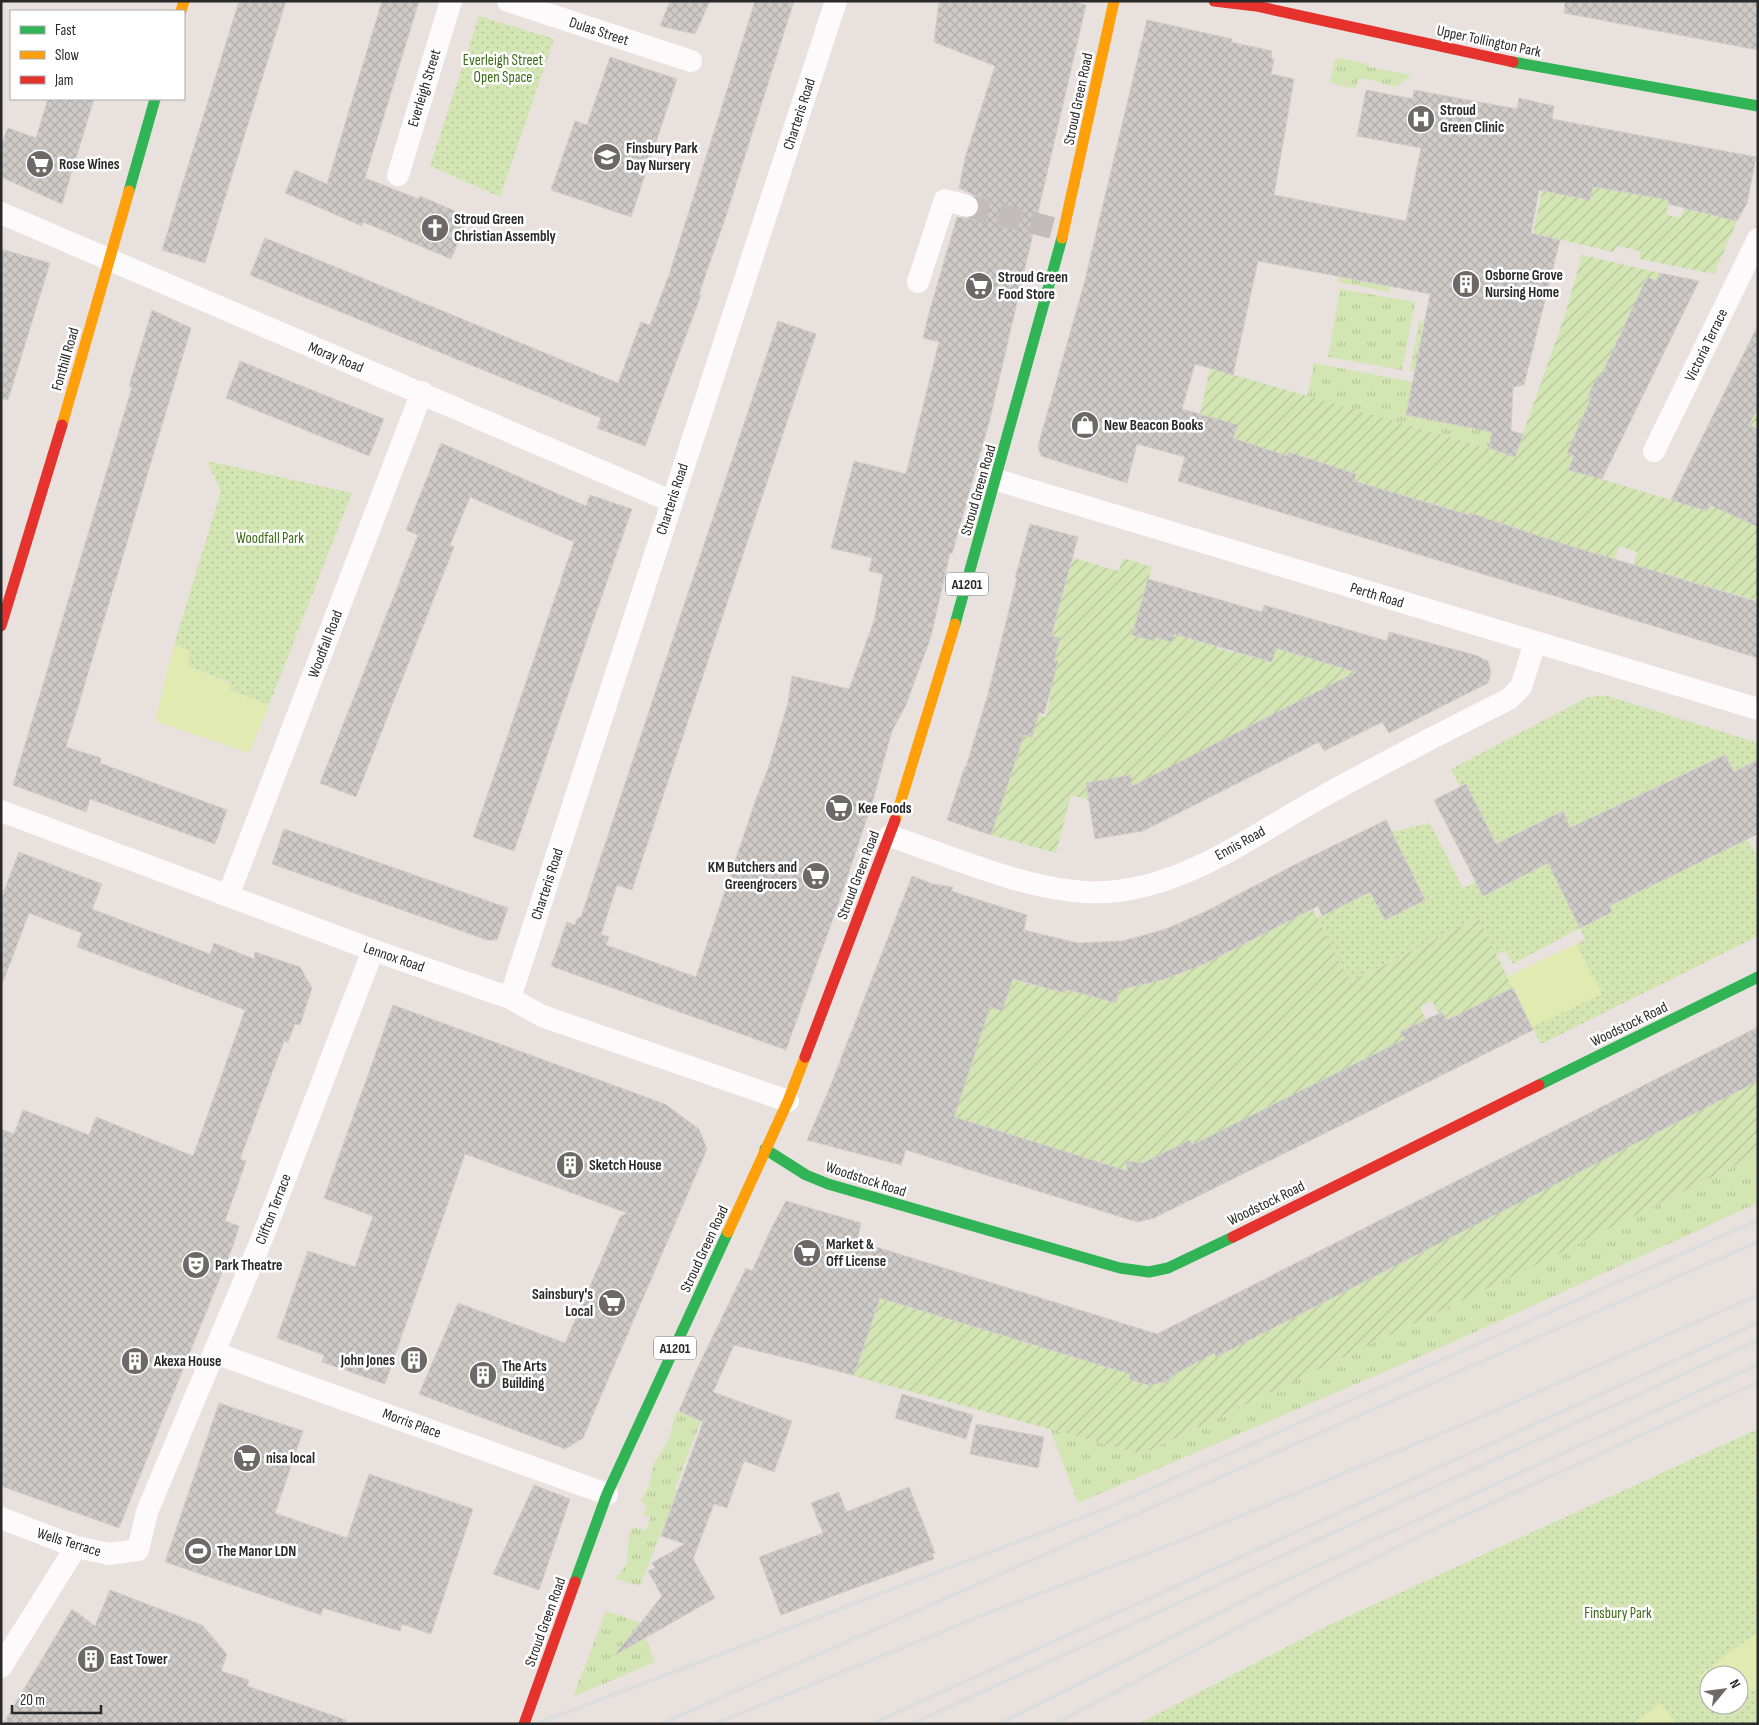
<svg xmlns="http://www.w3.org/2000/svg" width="1759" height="1725" viewBox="0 0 1759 1725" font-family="'Sofia Sans Condensed',sans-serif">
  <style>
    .grass { fill: url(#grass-tufts) }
    .park { fill: url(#park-dots); fill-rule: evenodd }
    .garden { fill: url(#garden-furrows) }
    .pitch { fill: #e1eab0 }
    .building { fill: url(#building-cross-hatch); stroke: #d3cdca }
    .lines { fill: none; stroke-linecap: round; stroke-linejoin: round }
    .street-tunnel { stroke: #c2bcba; stroke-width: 22; stroke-dasharray: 22 11; stroke-linecap: butt }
    .street { stroke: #fcfafa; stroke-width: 22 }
    .fast { stroke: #30b455; stroke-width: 11 }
    .slow { stroke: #ff9f0a; stroke-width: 11 }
    .jam { stroke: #e5322d; stroke-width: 11 }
    .rail { stroke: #dcddde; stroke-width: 4 }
    .labels { text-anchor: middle; stroke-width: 5; stroke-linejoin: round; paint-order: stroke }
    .shield { fill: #fff; stroke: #696969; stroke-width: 1 }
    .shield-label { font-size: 14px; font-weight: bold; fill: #292929 }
    .street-label { font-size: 15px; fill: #292929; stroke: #fff }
    .park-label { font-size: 15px; fill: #396b13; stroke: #fff }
    .poi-label { font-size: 15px; font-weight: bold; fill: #292929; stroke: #fff; text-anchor: start }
  </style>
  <defs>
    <pattern id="grass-tufts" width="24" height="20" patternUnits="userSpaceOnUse" patternTransform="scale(1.25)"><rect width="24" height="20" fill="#d3e5b3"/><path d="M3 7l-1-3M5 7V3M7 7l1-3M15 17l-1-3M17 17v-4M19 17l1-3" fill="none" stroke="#b5c49a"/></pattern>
    <pattern id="park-dots" width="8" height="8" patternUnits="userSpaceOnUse" patternTransform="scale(1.25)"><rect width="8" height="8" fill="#d3e5b3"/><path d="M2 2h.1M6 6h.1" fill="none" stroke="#b5c49a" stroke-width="1.8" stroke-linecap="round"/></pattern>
    <pattern id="garden-furrows" width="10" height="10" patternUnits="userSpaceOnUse" patternTransform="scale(1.25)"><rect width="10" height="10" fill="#d3e5b3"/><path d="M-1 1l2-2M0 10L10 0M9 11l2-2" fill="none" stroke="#b5c49a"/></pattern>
    <pattern id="building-cross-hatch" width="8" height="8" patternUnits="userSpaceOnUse" patternTransform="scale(1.25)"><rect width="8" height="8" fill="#cecac8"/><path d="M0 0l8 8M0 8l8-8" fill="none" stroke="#b1aeac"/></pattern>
  </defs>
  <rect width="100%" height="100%" fill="#e8e1de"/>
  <path class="grass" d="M1340,58L1368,64L1370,67L1411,75L1396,87L1363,78L1358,80L1356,89L1330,83L1334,61Z
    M1341,265L1390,286L1389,292L1338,282Z
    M1340,289L1415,302L1402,370L1328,357Z
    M1419,321L1424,322L1417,359L1422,374L1410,371Z
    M1510,337L1489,448L1307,397L1314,363L1413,382Z
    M1758,1154V1203L1444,1346L1078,1503L1050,1429L1142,1454L1514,1275Z
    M676,1411L701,1421L675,1488L678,1490L640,1586L616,1579L627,1563L629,1534L633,1527L646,1531L650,1517L643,1515L647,1505L641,1501L649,1486L653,1465L669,1439Z
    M606,1611L639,1622L655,1662L573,1697Z"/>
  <path class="park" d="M479,16L554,39L500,197L430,166Z
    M207,461L352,493L269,705L229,690L230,683L187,665L190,651L174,645L221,491Z
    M1597,696H1608L1758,743V762L1734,772L1725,755L1609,809L1614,818L1575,837L1562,811L1530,827L1580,928L1612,912L1606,899L1743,830L1755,853L1758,852V936L1541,1044L1532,1027L1601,993L1576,944L1585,939L1580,928L1513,964L1505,951L1496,955L1478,918L1350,982L1317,918L1370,892L1385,920L1425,900L1391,832L1430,823L1463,888L1476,882L1483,896L1514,880L1466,784L1460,787L1451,769L1588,697Z
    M1758,1429V1724H1138L1327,1626ZM1709,1675H1739V1705H1709Z"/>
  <path class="garden" d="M1553,140L1561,194L1590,199L1593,187L1672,184L1666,215L1681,218L1684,208L1737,221L1714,274L1640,259V251L1617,246L1613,252L1533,233Z
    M1582,255L1660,273L1656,281L1646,277L1640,290L1650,294L1640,315L1631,310L1625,323L1633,328L1609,380L1598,375L1588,396L1598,402L1594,410L1587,407L1582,419L1589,423L1573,440L1567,452L1574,456L1568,469L1707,511L1757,429L1750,425L1758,408V601L1659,572L1655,585L1630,577L1637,552L1619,546L1611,572L1512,543L1517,528L1470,513L1465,528L1443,521L1446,508L1424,501L1419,514L1399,495L1354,481L1356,473L1310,463L1311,458L1289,452L1283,470L1259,463L1263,448L1233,440L1237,426L1198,423L1210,368L1515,456L1564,318Z
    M1073,558L1119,571L1123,558L1152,567L1132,635L1154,641L1155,637L1174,634L1203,643L1206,636L1219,640L1217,648L1234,653L1237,645L1250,656L1272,662L1276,648L1299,655L1380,665L1136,784L1138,801H1135L1130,776L1086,783L1089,800L1071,795L1056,853L991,835L1020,747L1019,733L1032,737L1037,715L1046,717L1050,697L1034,693L1054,660L1060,638L1051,636Z
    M1312,908L1350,982L1478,918L1513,988L1447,1020L1442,1011L1438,1013L1432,1001L1420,1007L1426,1020L1401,1032L1405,1040L1192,1145L1190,1140L1144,1167L1128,1161L1126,1176L1091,1160L954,1117L945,992L1002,1011L1013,980L1065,993L1066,989L1116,1003L1119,989L1208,962Z
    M1758,1080V1154L1542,1262L1142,1454L802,1362L865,1341L883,1291L886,1300L1130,1374L1129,1379L1151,1386L1160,1382L1164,1383L1171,1379L1191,1357Z"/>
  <path class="pitch" d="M174,645L190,651L187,665L230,684L229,690L269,705L249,753L155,721Z
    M1576,944L1602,994L1532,1027L1507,977Z
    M1758,1632V1687L1739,1701V1675H1709V1690L1698,1676Z
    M1661,1703L1676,1724H1633Z"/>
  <path class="building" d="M239,1H286L205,263L162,250Z
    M382,1H419L365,178L419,199L420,196L469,217L451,259L363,222L362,226L285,193L295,170L327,184Z
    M670,1H710L695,34L660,26Z
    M755,1H794L726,216L699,294L701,295L645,446L597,428L601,418L250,275L265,238L618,383L641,322L650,325L669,275Z
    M939,1H1072L1086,5L990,419L952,554L950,553L931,636L906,705L892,731L873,800L839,902L786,1050L551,966L567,922L575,925L577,919L581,917L778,321L816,334L632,890L617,885L601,934L609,937L606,945L696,977L756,799L769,766L788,703L792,676L849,689L874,621L883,574L869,571L872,558L831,548L854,461L906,474L939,342L923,338L929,313L957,217L971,219L977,215L980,209V202L976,196L959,188L965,158L995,66L934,42Z
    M1565,1H1758V50L1564,13Z
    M1147,20L1232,39L1231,42L1272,51L1271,58L1274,59L1271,74L1294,79L1274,195L1406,221L1421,148L1357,136L1366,90L1413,99L1414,90L1517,109L1519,98L1554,106L1552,119L1756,157L1747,203L1737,221L1668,204L1669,200L1602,188L1593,187L1590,200L1539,190L1531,233L1560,240L1524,385L1513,387L1511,431L1523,434L1515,457L1489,448L1492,432L1406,415L1430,294L1258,261L1233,375L1195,364L1182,409L1238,425L1233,438L1287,456L1289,452L1356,474L1354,481L1469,515L1470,513L1560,543L1758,602V658L1178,481L1185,457L1137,444L1127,483L1041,456L1038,446L1084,284Z
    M610,57L677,79L631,217L551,190L575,121L587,125Z
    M48,99H94L62,204L1,177V144L8,128L36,138Z
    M1,249L50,263L8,400L1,399Z
    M1660,273L1699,281L1602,479L1568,470L1574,456L1567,453L1591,398L1588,396L1598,375L1601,376L1647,277L1656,281Z
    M152,310L191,328L66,747L101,758L100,763L227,810L215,844L90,799L86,812L13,785L132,387L129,386Z
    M1758,325V408L1749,425L1758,429V527L1710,505L1707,511L1671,500Z
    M240,361L384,419L369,456L226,398Z
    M441,443L586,506L590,495L632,509L514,851L473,837L574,542L470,497L450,545L454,547L356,797L320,783L418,535L406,530Z
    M1030,524L1078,537L1051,636L1060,638L1054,660L1058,661L1044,714L1039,712L1032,737L1024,735L991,835L947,820L965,766L966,767L988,694L1017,578H1015Z
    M1148,579L1262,612L1264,605L1387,641L1389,632L1475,655L1488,661L1491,673L1488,683L1389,733L1382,722L1324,751L1319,742L1143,831L1095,839L1086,783L1131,775L1132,786L1356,672L1276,648L1272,662L1174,634L1172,642L1155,637V641L1132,635Z
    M1725,755L1734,772L1758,760V834L1609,906L1612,912L1580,928L1548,863L1483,896L1434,800L1466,784L1496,844L1563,811L1570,828Z
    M1386,820L1425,900L1385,920L1370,892L1322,916L1318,906L1204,964L1165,979L1119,990L1116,1003L1066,989L1065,993L1013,979L1002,1011L990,1007L954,1117L1127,1171V1161L1143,1163L1190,1140L1192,1145L1405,1039L1400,1032L1442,1012L1447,1020L1513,988L1533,1030L1154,1218L1137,1222L906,1150L901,1165L807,1140L828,1092L912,876L933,884L953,887L951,891L1027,915L1024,930L1077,943L1123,941L1166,929L1207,911L1296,864Z
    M284,829L508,908L497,940H487L272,864Z
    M19,852L102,884L92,909L210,954L214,943L254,959L255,952L300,967L312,988L300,1025L295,1024L288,1042L284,1041L240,1159L246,1161L225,1221L239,1226L234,1243L119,1528L1,1486V1129L14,1134L23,1110L89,1135L96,1117L193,1156L245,1010L77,947L82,933L29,913L3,982L1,981V899Z
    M393,1005L665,1104L699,1129L707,1149L583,1438L565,1449L419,1394L458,1303L565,1343L620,1217L627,1213L465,1154L385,1384L322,1362L324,1355L277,1338L308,1251L355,1267L373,1216L324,1198Z
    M1758,1027V1081L1216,1357L1214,1353L1175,1374L1164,1383L1160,1382L1151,1386L1129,1379L1130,1374L880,1298L854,1375L734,1345L713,1392L792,1421L774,1472L744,1461L727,1508L714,1504L693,1559L715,1598L615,1655L662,1596L648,1571L655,1568L652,1563L685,1544L661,1536L703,1422L679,1411L696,1371L746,1268L752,1271L770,1231L786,1201L861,1223L857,1241L1157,1334Z
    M902,1394L973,1415L966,1439L895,1418Z
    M219,1403L303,1431L275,1513L347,1538L369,1474L473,1509L431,1634L402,1624L400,1631L323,1608L321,1615L165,1562Z
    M976,1424L1044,1437L1038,1468L970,1454Z
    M534,1485L570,1499L539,1590L493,1574Z
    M909,1487L935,1553L932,1554L934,1559L781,1615L759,1557L823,1533L811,1503L839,1492L846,1512Z
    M110,1590L202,1625L227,1654L221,1671L249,1680L247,1686L346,1720V1724H3L72,1609L95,1626Z"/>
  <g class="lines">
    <path class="street-tunnel" d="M967,206L1064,231"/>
    <path class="street" d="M508,1L691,61
      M398,175L451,1
      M1,213L671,501
      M918,282L945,200L967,206
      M1654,451L1758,239
      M997,480L1758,709
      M1,811L373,950L510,998L542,1016L788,1101
      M890,836C949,856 1024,889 1086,892C1171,897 1247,839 1318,799C1381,764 1445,731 1509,699L1521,687L1535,643
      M228,896L422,392
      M510,998L836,1
      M215,1353L607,1494
      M1,1518L76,1547L109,1554L138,1550L147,1512L261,1241L373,950
      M1,1667L76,1547"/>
    <path class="fast" d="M1513,62L1758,106
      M129,191L155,99
      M955,624L1062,238
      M1539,1085L1758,977
      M765,1149L806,1175L828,1184L1120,1268L1149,1272L1168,1268L1233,1237
      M575,1582L607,1494L728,1232"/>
    <path class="slow" d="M181,11L184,1
      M1062,238L1114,1
      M62,425L129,191
      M895,820L955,624
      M728,1232L788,1101L805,1057"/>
    <path class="jam" d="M1214,1L1256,6L1513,62
      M1,626L62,425
      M805,1057L895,820
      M1233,1237L1539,1085
      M524,1724L575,1582"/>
    <path class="rail" d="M536,1724L1107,1508L1758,1220
      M661,1724L1494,1356L1758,1242
      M714,1724L993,1611L1182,1540L1483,1416L1758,1295
      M871,1724L1758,1323
      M911,1724L1758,1340
      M999,1724L1273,1586L1758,1364
      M1055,1724L1315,1587L1426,1533L1758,1382"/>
  </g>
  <defs>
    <symbol id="hospital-disc" viewBox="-11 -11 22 22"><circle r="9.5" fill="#6c6968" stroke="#fff"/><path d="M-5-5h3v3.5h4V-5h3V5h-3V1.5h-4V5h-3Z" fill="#fff"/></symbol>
    <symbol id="school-disc" viewBox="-11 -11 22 22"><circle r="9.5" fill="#6c6968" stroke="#fff"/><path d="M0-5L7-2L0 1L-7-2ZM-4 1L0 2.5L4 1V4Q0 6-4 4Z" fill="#fff"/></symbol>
    <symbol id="supermarket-disc" viewBox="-11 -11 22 22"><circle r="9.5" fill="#6c6968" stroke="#fff"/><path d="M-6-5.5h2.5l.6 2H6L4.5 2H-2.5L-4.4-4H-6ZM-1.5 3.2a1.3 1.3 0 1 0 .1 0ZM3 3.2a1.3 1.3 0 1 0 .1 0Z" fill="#fff"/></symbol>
    <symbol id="church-disc" viewBox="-11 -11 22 22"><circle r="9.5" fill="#6c6968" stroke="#fff"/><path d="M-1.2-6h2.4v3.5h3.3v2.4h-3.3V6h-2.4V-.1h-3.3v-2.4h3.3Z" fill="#fff"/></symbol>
    <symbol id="building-disc" viewBox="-11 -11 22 22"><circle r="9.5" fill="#6c6968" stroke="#fff"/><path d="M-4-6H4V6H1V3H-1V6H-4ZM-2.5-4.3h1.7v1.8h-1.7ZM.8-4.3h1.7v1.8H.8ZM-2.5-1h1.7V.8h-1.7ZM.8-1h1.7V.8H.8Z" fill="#fff"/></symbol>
    <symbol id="shop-disc" viewBox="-11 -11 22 22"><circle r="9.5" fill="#6c6968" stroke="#fff"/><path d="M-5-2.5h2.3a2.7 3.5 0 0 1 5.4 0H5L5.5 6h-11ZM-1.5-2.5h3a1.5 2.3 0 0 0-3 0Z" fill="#fff"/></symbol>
    <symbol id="theatre-disc" viewBox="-11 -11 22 22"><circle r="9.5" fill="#6c6968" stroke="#fff"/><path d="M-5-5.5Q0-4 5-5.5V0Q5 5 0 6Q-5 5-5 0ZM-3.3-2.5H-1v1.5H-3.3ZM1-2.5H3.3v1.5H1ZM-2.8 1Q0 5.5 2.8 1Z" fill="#fff"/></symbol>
    <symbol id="stadium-disc" viewBox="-11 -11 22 22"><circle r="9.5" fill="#6c6968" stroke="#fff"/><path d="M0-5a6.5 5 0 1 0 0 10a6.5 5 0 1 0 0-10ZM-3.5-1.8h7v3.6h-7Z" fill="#fff"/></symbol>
  </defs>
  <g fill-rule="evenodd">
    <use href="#hospital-disc" x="1405" y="103" width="32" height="32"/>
    <use href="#school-disc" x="591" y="141" width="32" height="32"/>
    <use href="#supermarket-disc" x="24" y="148" width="32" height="32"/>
    <use href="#church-disc" x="419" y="212" width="32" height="32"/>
    <use href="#building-disc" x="1450" y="268" width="32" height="32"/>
    <use href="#supermarket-disc" x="963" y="270" width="32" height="32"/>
    <use href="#shop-disc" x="1069" y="409" width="32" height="32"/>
    <use href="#supermarket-disc" x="823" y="792" width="32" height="32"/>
    <use href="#supermarket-disc" x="800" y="860" width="32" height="32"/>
    <use href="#building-disc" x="554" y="1149" width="32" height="32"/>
    <use href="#supermarket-disc" x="791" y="1237" width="32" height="32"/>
    <use href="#theatre-disc" x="180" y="1249" width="32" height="32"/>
    <use href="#supermarket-disc" x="596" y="1287" width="32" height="32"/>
    <use href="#building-disc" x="398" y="1344" width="32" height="32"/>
    <use href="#building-disc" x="119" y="1345" width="32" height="32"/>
    <use href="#building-disc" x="467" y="1359" width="32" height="32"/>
    <use href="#supermarket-disc" x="231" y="1442" width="32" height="32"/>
    <use href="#stadium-disc" x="182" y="1535" width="32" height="32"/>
    <use href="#building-disc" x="75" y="1643" width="32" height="32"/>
  </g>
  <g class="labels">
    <g class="shield">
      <rect x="946" y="572.5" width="42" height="23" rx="4"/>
      <rect x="654" y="1336.5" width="42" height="23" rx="4"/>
    </g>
    <g class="shield-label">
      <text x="967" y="589">A1201</text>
      <text x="675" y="1353">A1201</text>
    </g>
    <g class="street-label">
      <text transform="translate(599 31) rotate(18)" y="5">Dulas Street</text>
      <text transform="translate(1489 41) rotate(12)" y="5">Upper Tollington Park</text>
      <text transform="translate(424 88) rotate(-73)" y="5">Everleigh Street</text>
      <text transform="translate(1078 99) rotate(-78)" y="5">Stroud Green Road</text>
      <text transform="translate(799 114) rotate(-72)" y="5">Charteris Road</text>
      <text transform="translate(1706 345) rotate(-64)" y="5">Victoria Terrace</text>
      <text transform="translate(336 357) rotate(22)" y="5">Moray Road</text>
      <text transform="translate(65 359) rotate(-74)" y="5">Fonthill Road</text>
      <text transform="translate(978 490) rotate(-74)" y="5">Stroud Green Road</text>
      <text transform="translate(672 499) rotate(-72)" y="5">Charteris Road</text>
      <text transform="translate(1377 595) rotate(17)" y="5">Perth Road</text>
      <text transform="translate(325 644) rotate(-69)" y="5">Woodfall Road</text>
      <text transform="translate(1240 843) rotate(-29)" y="5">Ennis Road</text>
      <text transform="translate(858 875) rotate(-69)" y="5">Stroud Green Road</text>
      <text transform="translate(547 884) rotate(-72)" y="5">Charteris Road</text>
      <text transform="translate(394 957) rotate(19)" y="5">Lennox Road</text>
      <text transform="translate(1629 1024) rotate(-26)" y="5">Woodstock Road</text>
      <text transform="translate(866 1179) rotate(18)" y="5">Woodstock Road</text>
      <text transform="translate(1266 1203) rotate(-26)" y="5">Woodstock Road</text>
      <text transform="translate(273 1209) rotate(-69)" y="5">Clifton Terrace</text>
      <text transform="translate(704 1249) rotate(-65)" y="5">Stroud Green Road</text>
      <text transform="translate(412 1423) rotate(20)" y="5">Morris Place</text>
      <text transform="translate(69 1542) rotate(17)" y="5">Wells Terrace</text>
      <text transform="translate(545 1622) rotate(-70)" y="5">Stroud Green Road</text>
    </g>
    <g class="park-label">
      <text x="503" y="65">Everleigh Street<tspan x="503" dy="17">Open Space</tspan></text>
      <text x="270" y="543">Woodfall Park</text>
      <text x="1618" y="1618">Finsbury Park</text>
    </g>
    <g class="poi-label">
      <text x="1440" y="115">Stroud<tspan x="1440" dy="17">Green Clinic</tspan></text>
      <text x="626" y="153">Finsbury Park<tspan x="626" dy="17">Day Nursery</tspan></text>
      <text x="59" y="169">Rose Wines</text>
      <text x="454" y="224">Stroud Green<tspan x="454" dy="17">Christian Assembly</tspan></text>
      <text x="1485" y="280">Osborne Grove<tspan x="1485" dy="17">Nursing Home</tspan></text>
      <text x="998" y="282">Stroud Green<tspan x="998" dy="17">Food Store</tspan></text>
      <text x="1104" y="430">New Beacon Books</text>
      <text x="858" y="813">Kee Foods</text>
      <text x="797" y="872" text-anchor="end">KM Butchers and<tspan x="797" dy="17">Greengrocers</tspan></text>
      <text x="589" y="1170">Sketch House</text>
      <text x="826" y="1249">Market &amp;<tspan x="826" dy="17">Off License</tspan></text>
      <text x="215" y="1270">Park Theatre</text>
      <text x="593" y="1299" text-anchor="end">Sainsbury's<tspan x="593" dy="17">Local</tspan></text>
      <text x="395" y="1365" text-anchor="end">John Jones</text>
      <text x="154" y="1366">Akexa House</text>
      <text x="502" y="1371">The Arts<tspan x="502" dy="17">Building</tspan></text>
      <text x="266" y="1463">nisa local</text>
      <text x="217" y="1556">The Manor LDN</text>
      <text x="110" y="1664">East Tower</text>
    </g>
  </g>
  <rect width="1759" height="1725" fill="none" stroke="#292929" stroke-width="5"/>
  <rect x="10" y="10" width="175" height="90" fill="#ffffff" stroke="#a9a9a9"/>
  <rect x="20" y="26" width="25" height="8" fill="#30b455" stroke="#a9a9a9"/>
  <text x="55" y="35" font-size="15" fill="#292929">Fast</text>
  <rect x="20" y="51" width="25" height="8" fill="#ff9f0a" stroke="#a9a9a9"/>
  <text x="55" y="60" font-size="15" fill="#292929">Slow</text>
  <rect x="20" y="76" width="25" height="8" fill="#e5322d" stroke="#a9a9a9"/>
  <text x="55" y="85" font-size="15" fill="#292929">Jam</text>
  <g transform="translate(1724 1690) rotate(61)"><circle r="24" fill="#ffffff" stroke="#a9a9a9"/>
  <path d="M0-4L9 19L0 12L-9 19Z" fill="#6c6968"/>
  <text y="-8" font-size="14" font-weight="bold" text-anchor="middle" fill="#292929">N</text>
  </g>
  <path d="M12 1705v8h89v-8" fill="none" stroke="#292929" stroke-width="2.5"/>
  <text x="20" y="1705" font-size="15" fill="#292929" stroke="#ffffff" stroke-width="4" paint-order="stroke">20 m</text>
</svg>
